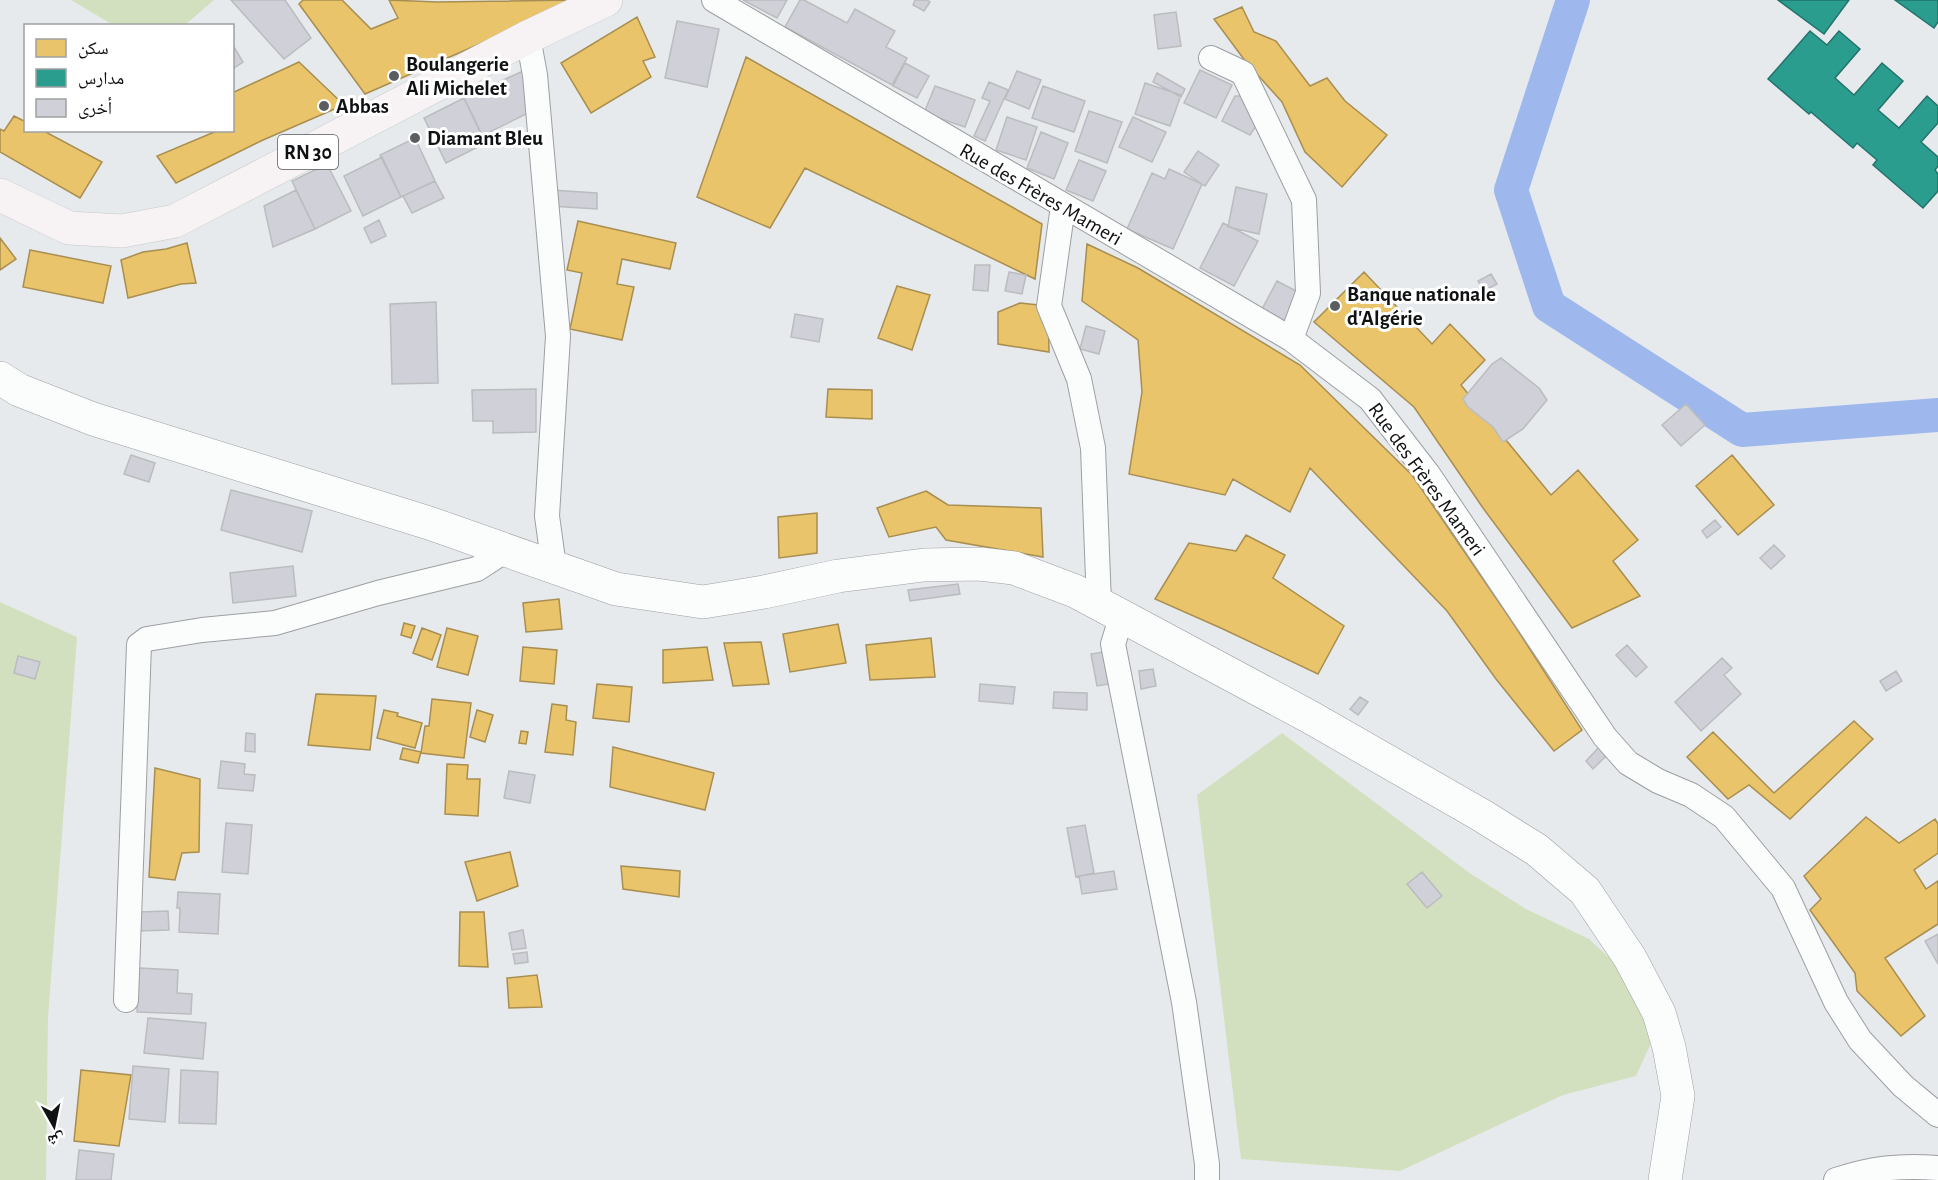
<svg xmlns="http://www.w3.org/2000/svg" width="1938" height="1180" viewBox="0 0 1938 1180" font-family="'Alegreya Sans','Noto Naskh Arabic',sans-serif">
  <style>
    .green { fill: #d3e0bf }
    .homes { fill: #e9c46a; stroke: #a88e50; stroke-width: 1.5 }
    .schools { fill: #2a9d8f; stroke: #22736a; stroke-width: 1.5 }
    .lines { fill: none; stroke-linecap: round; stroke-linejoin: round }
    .river { stroke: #9eb8ed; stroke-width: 34 }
    .building { fill: #cfd0d8; stroke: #babcbe; stroke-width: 1.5 }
    .street-casing { stroke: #9d9fa2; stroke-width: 26 }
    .secondary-casing { stroke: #9d9fa2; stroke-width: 34 }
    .primary-casing { stroke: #c6c8c9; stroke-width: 34 }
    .street { stroke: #fbfcfc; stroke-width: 24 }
    .secondary { stroke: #fbfcfc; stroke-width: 33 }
    .primary { stroke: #f7f3f5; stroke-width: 33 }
    .poi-dot { fill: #5b5d5f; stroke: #fff; stroke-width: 2 }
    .labels { text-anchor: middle; stroke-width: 6; stroke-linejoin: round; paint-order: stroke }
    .shield { fill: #fff; stroke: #57585a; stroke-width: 1.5 }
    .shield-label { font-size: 20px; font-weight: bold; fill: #0f1113 }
    .poi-label { font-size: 21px; font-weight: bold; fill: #0f1113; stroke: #fff; text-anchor: start }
    .street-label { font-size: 21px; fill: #0f1113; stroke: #fff }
  </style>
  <rect width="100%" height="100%" fill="#e7eaed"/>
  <path class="green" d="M71,0H214L185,25H113Z
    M0,602L77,637L48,1018L46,1180H0Z
    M1282,733L1471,874L1526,909L1589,939L1632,979L1652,1041L1636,1076L1563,1095L1400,1171L1241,1159L1197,795Z"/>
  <path class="homes" d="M303,0H342L371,29L398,18L389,0L437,2L580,0L365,94L299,4Z
    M1242,7L1254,32L1276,41L1310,86L1327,78L1345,101L1387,135L1342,187L1305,152L1282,102L1246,62L1214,19Z
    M637,17L655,57L643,61L651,77L591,113L561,63Z
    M746,57L1042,224L1035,279L805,168L770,228L697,197Z
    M299,62L344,105L263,140L176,183L157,156L219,130H232V93Z
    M14,116L26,122V130H42L102,162L80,198L0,152V129L4,131Z
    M578,221L676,243L670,269L622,259L617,284L634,287L622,340L570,329L582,273L567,270Z
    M0,238L16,259L0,270Z
    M187,243L196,283L181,284L128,298L121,260L143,252L166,249Z
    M1087,244L1138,268L1300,365L1412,475L1513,623L1582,730L1554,751L1496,679L1447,611L1310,468L1290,512L1233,479L1225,495L1129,474L1142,392L1138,340L1082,301Z
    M30,250L111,266L103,303L23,287Z
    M1364,272L1432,344L1450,324L1485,360L1461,385L1551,495L1578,470L1638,540L1613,561L1640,596L1572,628L1483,508L1414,407L1314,322Z
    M897,286L930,295L912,350L878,338Z
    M1020,303L1048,306L1049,352L998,344V312Z
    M828,389L872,390V419L826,417Z
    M1732,455L1774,505L1738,535L1696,486Z
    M926,491L948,505L1041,508L1043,557L946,540L936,527L889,537L877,508Z
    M817,513V553L779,558L778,517Z
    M1246,535L1285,555L1273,578L1344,626L1318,674L1223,629L1155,599L1189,543L1236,551Z
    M559,599L562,629L526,632L523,603Z
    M404,623L415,626L411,638L401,635Z
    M838,624L846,663L790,672L783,634Z
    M422,628L441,635L432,660L413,653Z
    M447,628L478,636L468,675L437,667Z
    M931,638L935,677L870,680L866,645Z
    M761,642L769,684L733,686L724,643Z
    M523,647L557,650L554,684L520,681Z
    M707,647L713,680L663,683V650Z
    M597,684L632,687L629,722L593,718Z
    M316,694L376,696L370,750L308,745Z
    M432,699L471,703L464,758L421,753L425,726H429Z
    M552,704L567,706L566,720L576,722L573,755L545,752Z
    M384,710L398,713L397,716L422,723L415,748L377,738Z
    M477,710L493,715L485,742L470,737Z
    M1854,721L1873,739L1790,819L1749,785L1728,799L1687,757L1713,732L1774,793Z
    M521,731L528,732L526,744L519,743Z
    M613,747L714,773L705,810L610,787Z
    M403,748L421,752L418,763L400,759Z
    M447,764L468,765L467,779H480L478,816L445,814Z
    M155,768L200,779L199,852L182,853L175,880L149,877Z
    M1866,817L1899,843L1935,819L1938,824V853L1914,870L1926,889L1938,881V924L1885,958L1925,1016L1901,1036L1857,991L1855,973L1810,910L1821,899L1804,876Z
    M510,852L518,886L477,901L465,862Z
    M621,866L680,871L679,897L623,889Z
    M460,912H484L488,967L459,966Z
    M537,975L542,1007L509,1008L507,978Z
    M81,1070L131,1075L119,1146L74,1141Z"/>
  <path class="schools" d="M1778,0H1849L1824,34Z
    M1895,0H1938V22L1934,28Z
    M1810,31L1827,45L1839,31L1860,49L1835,78L1854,95L1882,63L1903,81L1878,110L1899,128L1927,96L1938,106V123L1921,142L1938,157V166L1935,170L1938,174V191L1923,208L1873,165L1877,160L1857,143L1853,148L1811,112L1809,114L1768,79Z"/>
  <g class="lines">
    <path class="river" d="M1573,0L1511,190L1549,306L1742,430L1938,415"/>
  </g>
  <path class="building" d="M231,0H285L311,38L284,59Z
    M743,0H787L777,18Z
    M800,0H804L847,23L855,9L895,31L886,47L907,58L892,85L785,27Z
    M915,0H927L930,2L924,11L913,5Z
    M1176,12L1181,46L1158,49L1154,15Z
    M677,21L719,29L707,87L665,78Z
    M234,47L243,62L234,68L232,66Z
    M905,63L929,76L917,98L893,86Z
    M525,70L530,112L482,136L464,98Z
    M1200,70L1232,85L1216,118L1184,103Z
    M1017,71L1041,80L1029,109L1005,99Z
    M1157,73L1185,89L1181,97L1153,82Z
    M989,82L1008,90L985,141L974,136L990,101L982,98Z
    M1145,83L1181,95L1170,126L1135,114Z
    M935,86L975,100L965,127L924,113Z
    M1043,86L1085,101L1074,132L1032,118Z
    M1235,96H1253L1262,117L1250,135L1222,121Z
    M464,98L486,143L446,163L424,118Z
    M1089,111L1122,122L1107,163L1075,151Z
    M1007,117L1037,127L1026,160L996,150Z
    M1133,117L1166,132L1152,162L1119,147Z
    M1041,132L1068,143L1054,179L1027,168Z
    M415,138L435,181L401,197L380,155Z
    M1198,151L1219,165L1205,186L1184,172Z
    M382,157L401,197L363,216L344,176Z
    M1079,160L1106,171L1093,201L1066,190Z
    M327,164L351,211L315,229L292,181Z
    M1169,169L1202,184L1173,249L1127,229L1152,173L1165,179Z
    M435,181L444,198L412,213L403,196Z
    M1236,187L1267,194L1259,234L1228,227Z
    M296,190L315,229L273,247L264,206Z
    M551,190L597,193V209L550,206Z
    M379,220L386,236L371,243L364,228Z
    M1223,223L1258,241L1234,286L1200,268Z
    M975,265H990L988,291L973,290Z
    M1009,272L1026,275L1022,294L1005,291Z
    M1491,274L1497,284L1484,291L1478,281Z
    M1277,281L1302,294L1287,324L1261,311Z
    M436,302L438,383L392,384L390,304Z
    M795,314L823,319L819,342L791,337Z
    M1086,326L1105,331L1099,354L1080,349Z
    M1501,358L1539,388L1547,400L1523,429L1503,442L1493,427L1468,407L1463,399L1492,364Z
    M536,389V432L493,433V421H473L472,390Z
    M1686,404L1705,425L1681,446L1662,425Z
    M131,455L155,463L149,482L124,474Z
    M231,490L312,511L302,552L221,530Z
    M1715,520L1721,527L1707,538L1702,531Z
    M1774,545L1785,556L1771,569L1760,558Z
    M293,566L296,596L233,603L230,573Z
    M958,584L960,594L910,601L908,590Z
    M1627,645L1647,667L1636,677L1616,655Z
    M1109,651L1115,683L1097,686L1091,654Z
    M18,656L40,662L35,679L14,673Z
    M1722,658L1732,668L1724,675L1741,694L1701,731L1675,702Z
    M1153,669L1156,686L1141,689L1139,671Z
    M1896,671L1902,681L1886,691L1880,681Z
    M980,684L1015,687L1013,704L979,701Z
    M1054,692L1087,693V710L1053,708Z
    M1360,697L1368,702L1358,715L1350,709Z
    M246,733L255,734V752L245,751Z
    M1600,746L1608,754L1593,769L1586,761Z
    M221,761L245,764L244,774L255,775L253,791L218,788Z
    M509,771L535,775L530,803L504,798Z
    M226,823L252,825L248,874L222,872Z
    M1085,825L1094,873L1076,877L1067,828Z
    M1114,871L1117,889L1082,894L1079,876Z
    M1422,872L1442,896L1427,908L1407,884Z
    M178,892L220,894L218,934L179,932L180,908H177Z
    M168,911L169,930L137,931V912Z
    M523,930L526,948L512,950L509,933Z
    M1938,934V964L1925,941Z
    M527,952L528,962L515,964L513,954Z
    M139,968L178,970L177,993L192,994L191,1014L137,1012Z
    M148,1018L206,1023L203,1059L144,1053Z
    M133,1066L169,1069L165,1122L129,1119Z
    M181,1070L218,1072L216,1124L179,1123Z
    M79,1150L114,1154L111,1180H76Z"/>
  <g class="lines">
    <defs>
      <path id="street" d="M714,0L1291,339L1370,399L1428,474L1605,737L1628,763L1658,781L1691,795L1724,817L1783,888L1836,1002L1860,1040L1903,1086L1938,1115
        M528,37L535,75L558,336L547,516L554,567
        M1211,58L1243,73L1304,200L1308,293L1291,339
        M1063,206L1049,306L1079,379L1093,448L1099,604
        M1122,615L1113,644L1184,1002L1207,1164V1180
        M126,1000L139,645L147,639L202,630L275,623L378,593L477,569L506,550
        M1836,1180C1872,1168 1900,1165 1938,1168"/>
      <path id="secondary" d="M0,378L19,390L93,419L429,523L616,589L703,602L764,592L838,576L924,565L980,564L1014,568L1075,591L1310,717L1481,815L1537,850L1585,891L1630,958L1659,1013L1669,1047L1678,1096L1665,1180"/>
      <path id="primary" d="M0,195L69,228L122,231L175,221L528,37L606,0"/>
    </defs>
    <use href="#street" class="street-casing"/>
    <use href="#secondary" class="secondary-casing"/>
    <use href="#primary" class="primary-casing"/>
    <use href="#street" class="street"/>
    <use href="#secondary" class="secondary"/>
    <use href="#primary" class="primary"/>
  </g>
  <g class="poi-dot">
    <circle cx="394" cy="76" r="6"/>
    <circle cx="324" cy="106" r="6"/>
    <circle cx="415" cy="138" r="6"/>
    <circle cx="1335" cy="306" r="6"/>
  </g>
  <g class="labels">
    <rect class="shield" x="278" y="135" width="60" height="34" rx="4.5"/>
    <g class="shield-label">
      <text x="308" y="159">RN 30</text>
    </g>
    <g class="poi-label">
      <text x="406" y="71">Boulangerie<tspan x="406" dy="24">Ali Michelet</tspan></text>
      <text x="336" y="113">Abbas</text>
      <text x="427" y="145">Diamant Bleu</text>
      <text x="1347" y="301">Banque nationale<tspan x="1347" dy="24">d'Algérie</tspan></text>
    </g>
    <g class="street-label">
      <text transform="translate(1041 194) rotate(30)" y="7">Rue des Frères Mameri</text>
      <text transform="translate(1427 479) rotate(54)" y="7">Rue des Frères Mameri</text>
    </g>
  </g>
  <rect x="24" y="24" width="210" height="108" fill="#ffffff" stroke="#9fa0a1" stroke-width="1.5"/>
  <rect x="36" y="39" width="30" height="18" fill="#e9c46a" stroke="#9fa0a1" stroke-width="1.5"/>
  <text x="78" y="54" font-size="18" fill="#0f1113">سكن</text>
  <rect x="36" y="69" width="30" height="18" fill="#2a9d8f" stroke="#9fa0a1" stroke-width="1.5"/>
  <text x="78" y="84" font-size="18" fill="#0f1113">مدارس</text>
  <rect x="36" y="99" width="30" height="18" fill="#cfd0d8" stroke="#9fa0a1" stroke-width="1.5"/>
  <text x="78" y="114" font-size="18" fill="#0f1113">أخرى</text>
  <g transform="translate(54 1126) rotate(171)" stroke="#ffffff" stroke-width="4.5" paint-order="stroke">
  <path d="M0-4.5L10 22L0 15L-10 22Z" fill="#0f1113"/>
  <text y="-9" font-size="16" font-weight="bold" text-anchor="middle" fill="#0f1113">ش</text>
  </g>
</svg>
